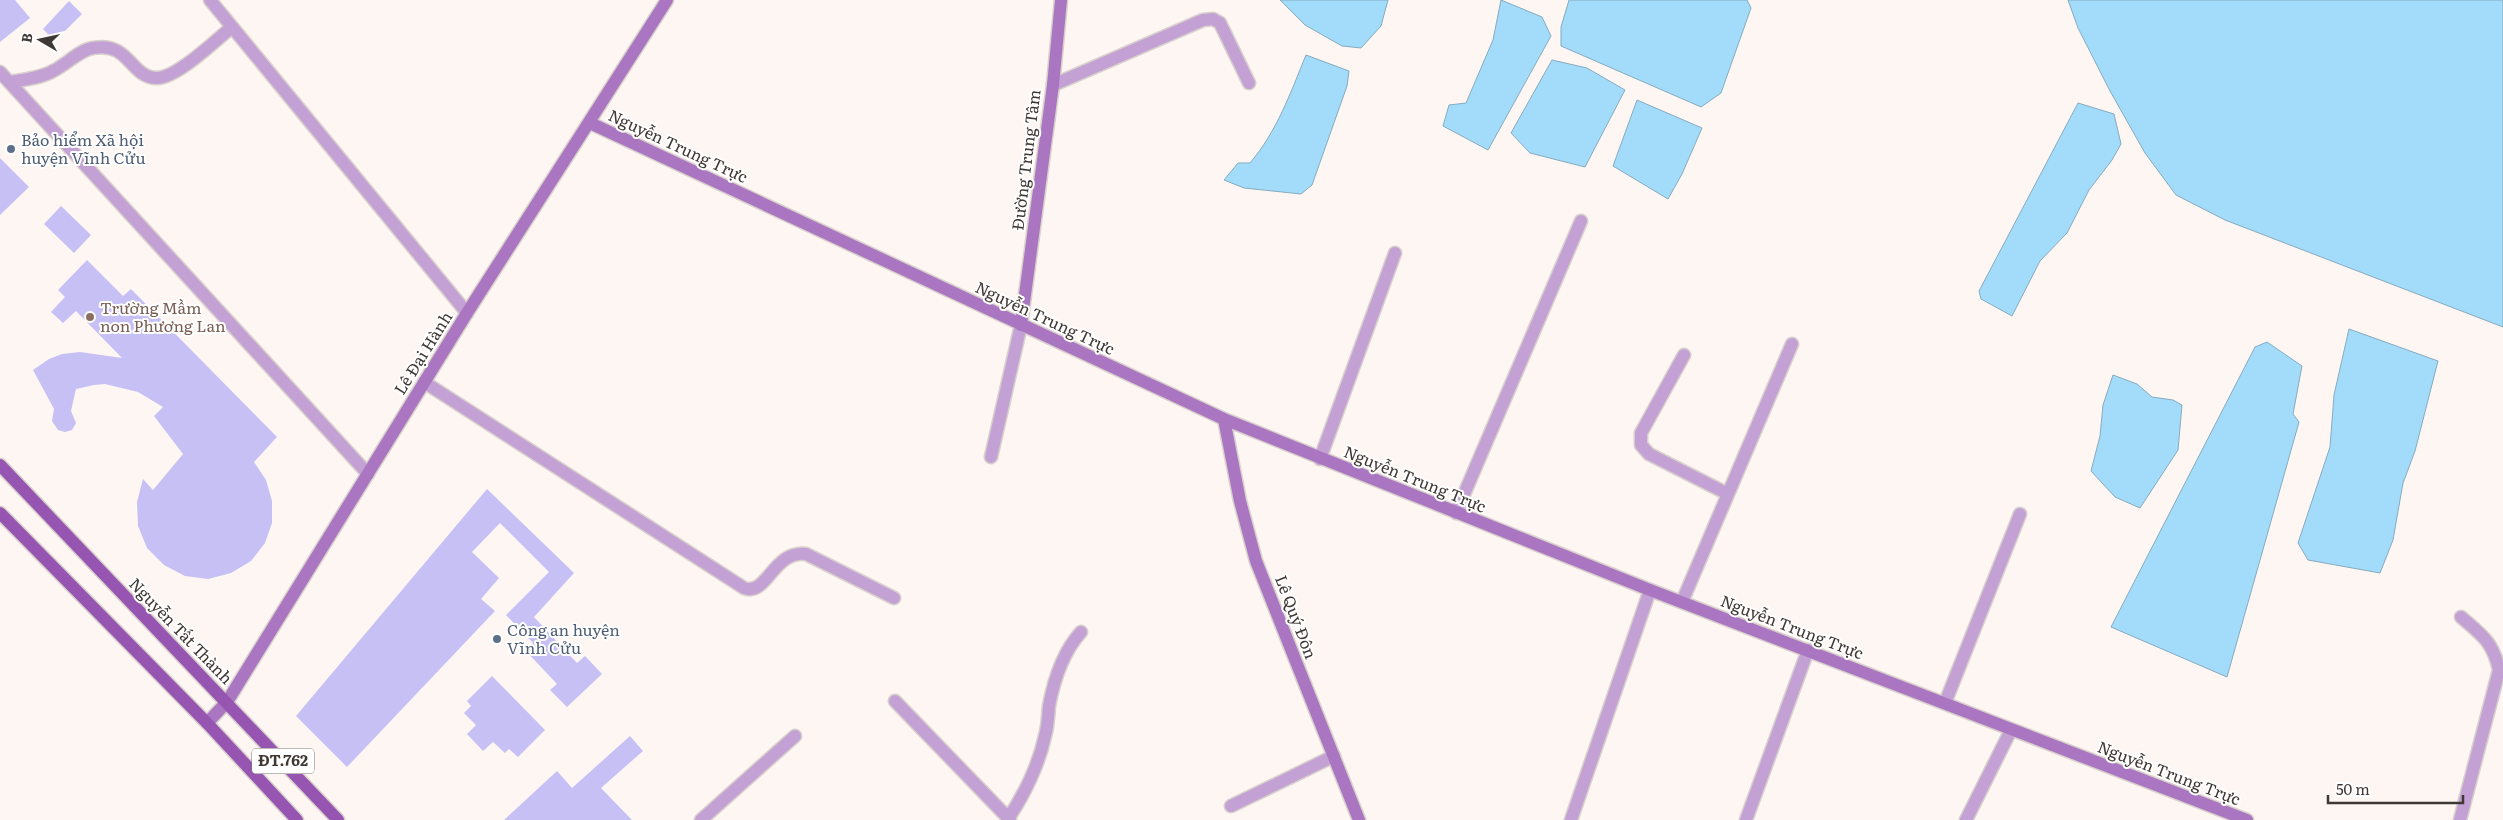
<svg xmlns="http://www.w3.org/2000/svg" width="2503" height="820" viewBox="0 0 2503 820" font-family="Literata,serif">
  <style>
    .water { fill: #a3dcfa; stroke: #85abbf }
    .building { fill: #c6c0f4 }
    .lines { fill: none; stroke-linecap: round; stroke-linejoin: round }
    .street-casing { stroke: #d8d0cc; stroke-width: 15 }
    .secondary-casing { stroke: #d8d0cc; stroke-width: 15 }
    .primary-casing { stroke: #d8d0cc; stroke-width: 15 }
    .street { stroke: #c4a1d4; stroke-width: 12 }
    .secondary { stroke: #aa76c1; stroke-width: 12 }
    .primary { stroke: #9755b2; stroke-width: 12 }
    .service-dot { fill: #5c6f8a; stroke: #fff; stroke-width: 2 }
    .education-dot { fill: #8d6e63; stroke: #fff; stroke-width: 2 }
    .labels { text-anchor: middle; stroke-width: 4; stroke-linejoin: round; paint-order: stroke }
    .shield { fill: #fff; stroke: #797471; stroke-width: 1 }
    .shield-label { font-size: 15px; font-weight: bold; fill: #3f3834 }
    .service-label { font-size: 16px; fill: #4e5e75; stroke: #fff; text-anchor: start }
    .street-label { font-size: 16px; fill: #3f3834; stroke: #fff }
    .education-label { font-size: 16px; fill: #785e54; stroke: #fff; text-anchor: start }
  </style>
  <rect width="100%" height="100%" fill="#fef6f2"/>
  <path class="water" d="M1280,0H1388L1381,26L1361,48L1342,46L1305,25Z
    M1501,0L1542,17L1551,36L1488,150L1443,126L1449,105L1466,103L1493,40Z
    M1569,0H1747L1751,8L1721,93L1701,107L1561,46V27Z
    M2068,0H2503V327L2225,220L2176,195L2145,153L2110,91L2078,28Z
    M1306,55L1349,71L1347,86L1312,185L1301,194L1244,188L1224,180L1238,163H1250C1277,131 1290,94 1306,55Z
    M1552,60L1587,68L1625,90L1585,167L1530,153L1511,133Z
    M1637,100L1702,128L1682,174L1668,199L1613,166Z
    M2078,103L2114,114L2121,144L2112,160L2089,190L2067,233L2040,261L2012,316L1981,299L1979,291Z
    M2349,329L2438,361L2415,451L2403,483L2393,540L2380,573L2308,560L2298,543L2330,447L2334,395Z
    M2267,342L2302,366L2293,414L2299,422L2227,677L2111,627L2255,347Z
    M2113,375L2137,384L2152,397L2173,400L2182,405L2178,450L2140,508L2115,497L2091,471L2100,436L2103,405Z"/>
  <path class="building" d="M0,0H15L30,18L0,42Z
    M69,1L82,14L55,41L43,29Z
    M0,158L29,187L0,215Z
    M61,206L91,235L74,253L44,224Z
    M87,260L123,296L131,289L277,437L254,462L266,480L272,501V523L265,543L251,561L231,573L208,579L185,576L164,565L147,548L138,526L137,502L143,479L153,490L183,454L154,416L163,407L138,392L105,384L94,385L76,389L71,411L76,423L72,430L65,432L58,430L52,421L54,409L33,370L49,359L62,354L80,352L122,358L76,311L63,323L51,312L65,297L58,290Z
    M487,489L574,573L534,617L577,663L585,656L602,674L567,707L550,690L557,684L525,650L533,643L506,615L549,572L500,523L472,552L499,578L481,599L495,611L347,767L296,716Z
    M492,676L545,730L518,757L509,749L505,753L493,742L483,751L467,734L476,725L464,713L471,706L467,701Z
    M630,736L643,751L601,788L632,820H504L557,771L572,788Z"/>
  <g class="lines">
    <defs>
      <path id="street" d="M210,0L467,313
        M0,72L368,474
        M9,82C23,80 41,78 53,71C66,65 79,50 93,48C130,41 130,78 157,78C177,78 216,40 232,27
        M1053,85L1203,20L1213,19L1220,23L1249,83
        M1684,355L1641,433V445L1649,454L1728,494
        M424,382L744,588C767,597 773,550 806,554L894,598
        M991,457L1021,325
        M1320,459L1395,253
        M1456,513L1581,221
        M1682,602L1792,344
        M895,701L1010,820
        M1945,703L2020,514
        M1231,806L1334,756
        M701,820L795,736
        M1007,820C1024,796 1039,764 1045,736C1048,726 1048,716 1049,706C1054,679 1063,652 1081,632
        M1571,820L1650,590
        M1746,820L1808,650
        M1966,820L2011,730
        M2460,820L2499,670C2493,642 2482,635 2461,617"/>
      <path id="secondary" d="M590,123L1224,419L1650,590L2247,820
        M1021,325L1053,85L1061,0
        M1224,419L1240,501L1256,561L1359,820
        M207,723L227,702L467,313L667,0"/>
      <path id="primary" d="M0,465L338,820
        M0,513L207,723L297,820"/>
    </defs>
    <use href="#street" class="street-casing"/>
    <use href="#secondary" class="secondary-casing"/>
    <use href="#primary" class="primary-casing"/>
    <use href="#street" class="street"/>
    <use href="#secondary" class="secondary"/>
    <use href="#primary" class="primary"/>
  </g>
  <g class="service-dot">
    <circle cx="11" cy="149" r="5"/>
    <circle cx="497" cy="639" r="5"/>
  </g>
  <circle class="education-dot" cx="90" cy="317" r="5"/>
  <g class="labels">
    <rect class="shield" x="252" y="748.5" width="62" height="25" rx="4"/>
    <g class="shield-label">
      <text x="283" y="766">ĐT.762</text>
    </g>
    <g class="service-label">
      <text x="21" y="146">Bảo hiểm Xã hội<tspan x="21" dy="18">huyện Vĩnh Cửu</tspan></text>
      <text x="507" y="636">Công an huyện<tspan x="507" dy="18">Vĩnh Cửu</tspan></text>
    </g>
    <g class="street-label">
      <text transform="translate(678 146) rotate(25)" y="6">Nguyễn Trung Trực</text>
      <text transform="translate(1026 160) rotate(-83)" y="6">Đường Trung Tâm</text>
      <text transform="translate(1045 318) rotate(25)" y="6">Nguyễn Trung Trực</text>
      <text transform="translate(423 353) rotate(-58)" y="6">Lê Đại Hành</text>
      <text transform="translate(1415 479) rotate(22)" y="6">Nguyễn Trung Trực</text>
      <text transform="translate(1296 617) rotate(69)" y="6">Lê Quý Đôn</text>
      <text transform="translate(1792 627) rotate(21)" y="6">Nguyễn Trung Trực</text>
      <text transform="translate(181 631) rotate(46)" y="6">Nguyễn Tất Thành</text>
      <text transform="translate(2169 773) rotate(21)" y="6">Nguyễn Trung Trực</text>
    </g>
    <g class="education-label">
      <text x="100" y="314">Trường Mầm<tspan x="100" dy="18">non Phương Lan</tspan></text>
    </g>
  </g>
  <g transform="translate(40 40) rotate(279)" stroke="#ffffff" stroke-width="4" paint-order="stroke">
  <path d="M0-4L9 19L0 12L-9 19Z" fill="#3f3834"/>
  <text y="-8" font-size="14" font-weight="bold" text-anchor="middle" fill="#3f3834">B</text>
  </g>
  <path d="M2328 795v8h135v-8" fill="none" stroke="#3f3834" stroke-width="2.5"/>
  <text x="2336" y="795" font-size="15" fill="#3f3834" stroke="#ffffff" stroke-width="4" paint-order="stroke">50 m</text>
</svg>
